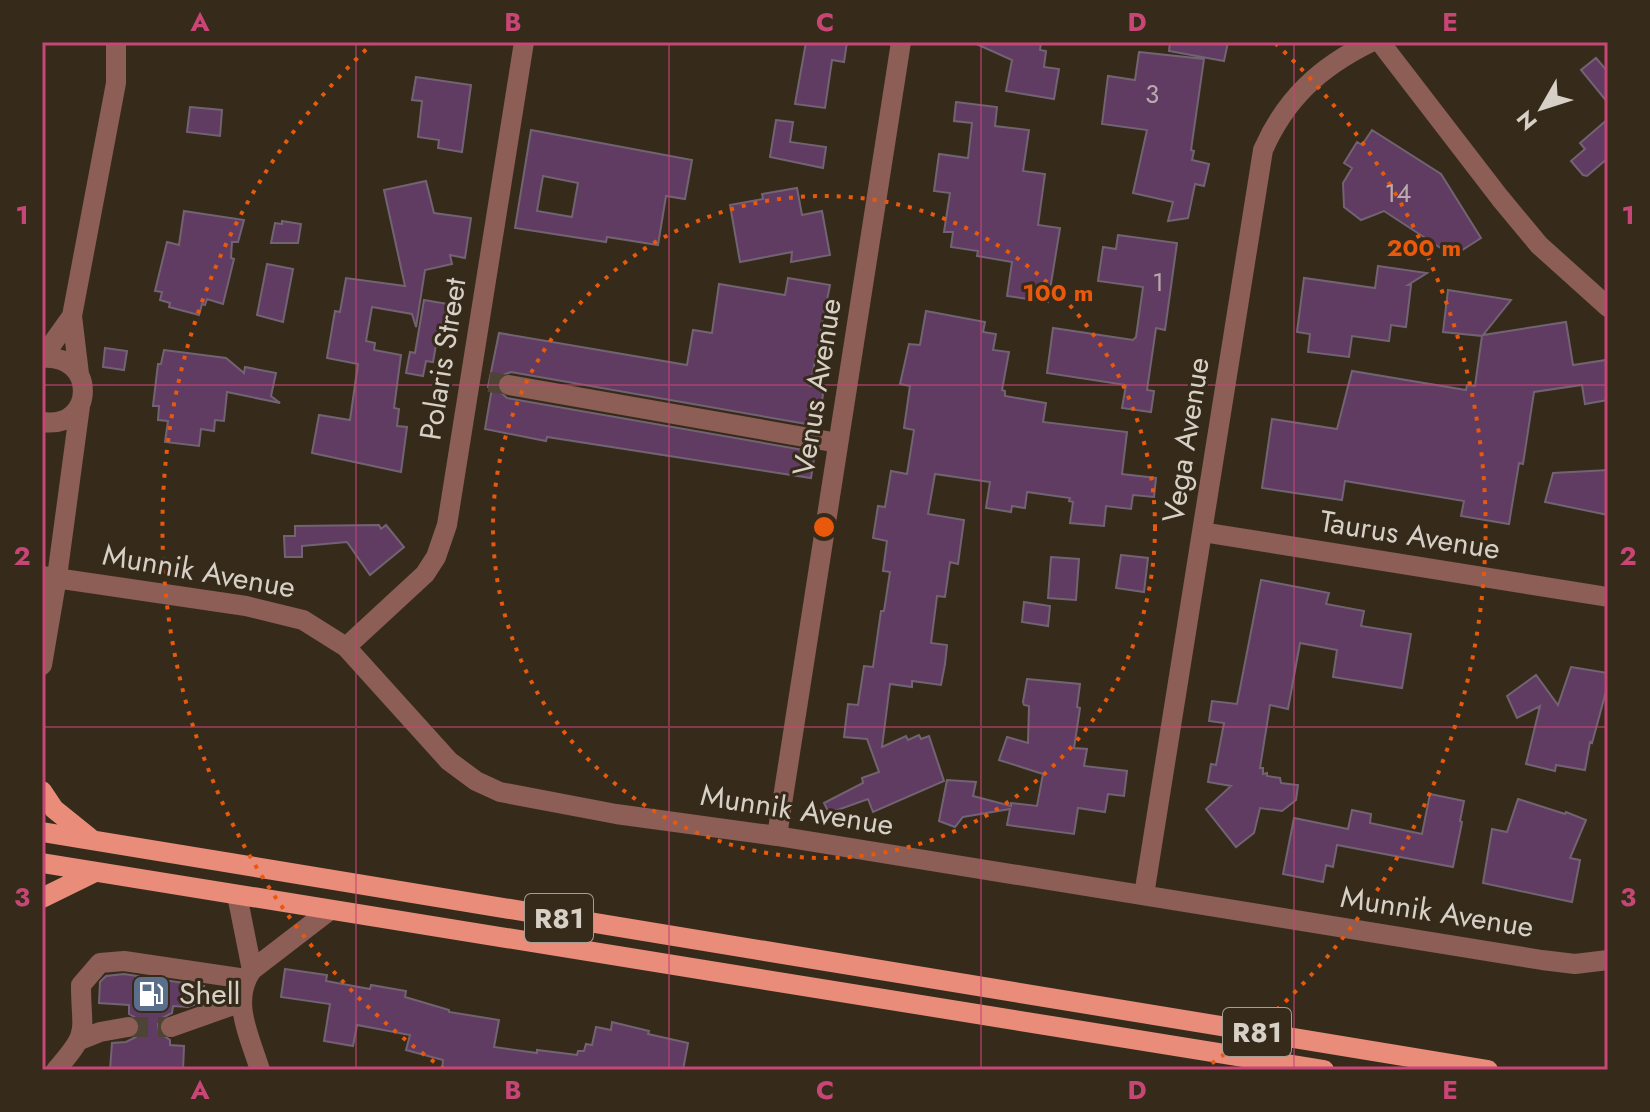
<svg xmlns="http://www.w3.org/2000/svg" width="1650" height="1112" viewBox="0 0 1650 1112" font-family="Jost,sans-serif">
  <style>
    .building { fill: #603b62; stroke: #726373; stroke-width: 2; fill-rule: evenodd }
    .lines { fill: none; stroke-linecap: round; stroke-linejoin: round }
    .minor-tunnel { stroke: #4e4435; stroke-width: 20; stroke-dasharray: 20 10; stroke-linecap: butt }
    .minor { stroke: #8c5e55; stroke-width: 20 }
    .major { stroke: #e98c7a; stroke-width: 20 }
    .grid { fill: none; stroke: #c74676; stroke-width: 2; stroke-opacity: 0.55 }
    .ring { fill: none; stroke: #e8590c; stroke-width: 4; stroke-dasharray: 4 8 }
    .labels { text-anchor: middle; stroke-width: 6; stroke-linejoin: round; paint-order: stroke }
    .number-label { font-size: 26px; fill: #b9abad }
    .shield { fill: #362b1b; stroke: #a79e93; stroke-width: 2 }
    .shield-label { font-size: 28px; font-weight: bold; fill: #d7d0c6 }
    .street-label { font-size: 30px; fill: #d7d0c6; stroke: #362b1b }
    .poi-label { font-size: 30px; fill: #d7d0c6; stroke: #362b1b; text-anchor: start }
    .centre { fill: #e8590c; stroke: #362b1b; stroke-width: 4 }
    .ring-label { font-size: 24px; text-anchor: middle; font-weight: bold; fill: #e8590c; stroke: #362b1b; stroke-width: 6; stroke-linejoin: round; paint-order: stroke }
    .neatline { fill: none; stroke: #c74676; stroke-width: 3 }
    .grid-label { font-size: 26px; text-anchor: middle; font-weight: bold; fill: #c74676 }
  </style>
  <rect width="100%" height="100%" fill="#362b1b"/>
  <path class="building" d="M806,42H847L844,62L832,60L825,108L795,104Z
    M972,42H1041L1040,50L1046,51L1044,67L1059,69L1054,99L1006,91L1012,60Z
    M1170,42H1228L1224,61L1169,51Z
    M1139,52L1204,59L1191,150L1194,151L1192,160L1209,164L1204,186L1195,184L1188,218L1168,221L1173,202L1133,193L1147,130L1102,124L1108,76L1135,80Z
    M1596,58L1608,72V103L1581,70Z
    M416,77L471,85L462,152L438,148L439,140L418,137L422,101L412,100Z
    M956,102L997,107L995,126L1029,130L1023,171L1045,174L1038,225L1060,228L1048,302L1007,296L1012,262L977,256L978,251L951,247L953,232H944L950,193L934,191L939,154L968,158L972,123L954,121Z
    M190,107L222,110L220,136L187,132Z
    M1608,119V158L1587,176L1583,175L1571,161L1585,149L1580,143Z
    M776,120L793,122L790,142L826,147L823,168L770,157Z
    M531,130L692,160L685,199L666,196L658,245L607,237L606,242L515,228ZM543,176L578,183L572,217L537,211Z
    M1372,130L1441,174L1481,238L1453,256L1384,211L1361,220L1344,207L1343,183L1352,168L1344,163L1357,142L1362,145Z
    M426,181L434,213L471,218L465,258L450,255L452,264L425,270L416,327L412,314L372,307L366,341L375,343L374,350L401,355L394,408L399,409L397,426L407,427L401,472L312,453L319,415L350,420L358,364L327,358L335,311L340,312L346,278L405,286L384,190Z
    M797,188L802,215L822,211L830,255L791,262L792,252L740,262L730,205L763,199L762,194Z
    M184,211L244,220L238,242H232L231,258L234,259L223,304L207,299L205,305L202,304L199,315L169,307L170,303L160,300L162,292L155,291L167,242L179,245Z
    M282,221L301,224L298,243H271L275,223L282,224Z
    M1118,235L1177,243L1165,330L1156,328L1147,390L1154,391L1151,412L1122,408L1126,385L1047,373L1053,328L1133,340L1136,337L1143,287L1098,281L1103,247L1116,249Z
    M267,264L293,269L283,322L257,315Z
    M1378,266L1427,273L1408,285H1411L1406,327L1391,325L1389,341L1352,336L1349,357L1308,352L1310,334L1297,332L1304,278L1375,288Z
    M788,278L830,285L810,386L824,388L818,426L511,372L500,376L497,389L507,398L815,452L811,478L547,437L546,441L485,429L492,388L488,387L499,333L687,365L693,330L712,333L719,284L785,295Z
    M1448,290L1511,300L1483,335L1566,322L1573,365L1606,360L1608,400L1585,404L1582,385L1534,392L1523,464L1519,463L1509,524L1461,516L1464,501L1345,481L1342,500L1262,488L1272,419L1337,429L1352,371L1466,390L1467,385L1475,386L1482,336L1443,332Z
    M424,300L448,304L443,328H439L433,362L426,361L423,376L406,373L410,352L415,353Z
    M926,311L985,322L983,332L996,334L993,350L1009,352L1002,390L1005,391V396L1046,403L1043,422L1127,432L1122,474L1156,478L1154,497L1133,495L1131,509L1106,506L1104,526L1070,523L1073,502L1069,501L1070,498L1027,492L1025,508L1012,506L1011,512L986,508L990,482L935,474L928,514L964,520L958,564L950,562L945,597L937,596L931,643L947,645L945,664L941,685L912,681V687L890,684L882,747L906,736L908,740L919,735L921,739L929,736L944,781L873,812L868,799L829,813L824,803L863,783L862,778L879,772L867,739L844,737L848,704L858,705L864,666L873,667L881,611H884L890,572L883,571L887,541L873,538L878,506L885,507L891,471L907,474L914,430L904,428L910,386L900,384L909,344L920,345Z
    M105,348L127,351L124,370L103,367Z
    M164,350L226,358L244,373L245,367L276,373L271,396L280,403L227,392L224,421L215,420L214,431L201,429L199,446L165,442L168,421L158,420L159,406H153L158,364H161Z
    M1608,470V515L1545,502L1553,473Z
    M379,525L381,529L386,525L404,547L370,575L347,542L302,546V557H285L284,536H295V526Z
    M1121,555L1148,558L1144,592L1116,588Z
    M1051,557L1079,559L1076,600L1048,598Z
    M1261,580L1329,593L1326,604L1364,611L1361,626L1411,634L1402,688L1333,677L1337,650L1300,643L1288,709L1270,705L1260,768H1263V774L1267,773V776L1280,778L1281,783L1298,785L1296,800L1282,811L1260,808L1254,833L1236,847L1206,809L1231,786L1208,782L1211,764L1216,765L1224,723L1209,721L1212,701L1237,704Z
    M1024,602L1050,606L1048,626L1022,622Z
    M1571,667L1608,673V684L1592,743L1590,742L1585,770L1556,765L1555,771L1526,764L1540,706L1517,718L1507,696L1536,675L1558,705Z
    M1027,679L1080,684L1077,707L1080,708L1074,748L1087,749L1084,766L1127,771L1124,796L1108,794L1105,812L1078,808L1074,834L1007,825L1010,809L963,817L955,827L939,821L947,780L976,782L973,796L1011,806V803L1037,806L1043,774L999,760L1007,737L1028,743L1029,706L1024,705L1023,702Z
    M1430,794L1464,801L1460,821L1462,822L1453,867L1337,845L1333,867L1326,865L1323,882L1283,874L1294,818L1348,829L1352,810L1371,814L1370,823L1422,834Z
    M1518,799L1565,814L1566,812L1586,820L1570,858L1580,860L1572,902L1483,883L1492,829L1507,832Z
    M285,969L327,975L326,981L370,989L371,985L406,991L405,997L449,1010V1012L499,1020L494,1047L537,1053V1050L577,1055L578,1051H584L586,1044L592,1045L596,1027L611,1030L612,1022L649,1031L648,1034L688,1043L683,1070H442L443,1060L406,1050L410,1035L357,1025L353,1046L324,1041L330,1004L281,997Z
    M124,974L204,986L202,1002L188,1007L173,1006L172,1013L162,1018L158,1024L159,1032L170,1040V1045L184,1046L183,1070H110L112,1043L126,1042L136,1037L140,1031L138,1019L129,1014V1005L99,1003L100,982L106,976Z"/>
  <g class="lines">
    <path class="minor-tunnel" d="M489,382L509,385
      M128,1027H171"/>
    <path class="minor" d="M1380,42L1500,198L1539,245L1608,307
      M42,358C97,353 96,430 42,422
      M42,358L72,316
      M79,374L72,316L116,83V42
      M509,385L838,443
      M1202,532L1608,597
      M42,576L246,606L303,620L346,647L449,761L476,781L500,792L616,814L777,836L1542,960L1575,964L1608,960
      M346,647L425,574L436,557L447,525L524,42
      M42,665L57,577L80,406
      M777,836L901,42
      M237,895L252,970
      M1144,895L1263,150C1286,98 1320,67 1371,42
      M171,1027L239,1003
      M80,1040L100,1032L128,1027
      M56,1070C91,1030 81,1034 81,985L100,963L124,961L246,979
      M260,1070C250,1037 230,1001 252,970L330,910"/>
    <path class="major" d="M42,791L54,809L90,838
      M42,832L1488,1070
      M42,863L1324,1070
      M42,898L95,872"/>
  </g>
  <path class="grid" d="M356,42V1070M669,42V1070M981,42V1070M1294,42V1070M42,385H1608M42,727H1608"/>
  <g class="ring">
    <circle cx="824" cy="527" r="331"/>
    <path d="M444 1069A662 662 0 0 1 373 43M1275 43A662 662 0 0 1 1204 1069"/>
  </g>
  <defs>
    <symbol id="fuel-square" viewBox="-11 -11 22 22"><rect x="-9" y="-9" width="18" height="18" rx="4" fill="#5c6f8a" stroke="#362b1b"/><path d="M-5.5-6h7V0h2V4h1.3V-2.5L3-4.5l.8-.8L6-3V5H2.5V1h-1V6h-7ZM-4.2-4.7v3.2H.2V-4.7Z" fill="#fff"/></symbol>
  </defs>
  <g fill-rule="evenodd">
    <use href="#fuel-square" x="129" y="972" width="44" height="44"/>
  </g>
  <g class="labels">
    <g class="number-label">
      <text x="1152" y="103">3</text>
      <text x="1398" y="202">14</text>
      <text x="1158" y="291">1</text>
    </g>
    <g class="shield">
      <rect x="525" y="894" width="68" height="48" rx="6"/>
      <rect x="1223" y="1008" width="68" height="48" rx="6"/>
    </g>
    <g class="shield-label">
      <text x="559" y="928">R81</text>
      <text x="1257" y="1042">R81</text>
    </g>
    <g class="street-label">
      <text transform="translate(443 359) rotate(-81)" y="10">Polaris Street</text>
      <text transform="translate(817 387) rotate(-81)" y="10">Venus Avenue</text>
      <text transform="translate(1186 440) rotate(-81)" y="10">Vega Avenue</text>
      <text transform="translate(1410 535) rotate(9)" y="10">Taurus Avenue</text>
      <text transform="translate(199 571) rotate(10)" y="10">Munnik Avenue</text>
      <text transform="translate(797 810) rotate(9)" y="10">Munnik Avenue</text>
      <text transform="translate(1437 912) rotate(9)" y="10">Munnik Avenue</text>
    </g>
    <g class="poi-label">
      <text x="179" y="1004">Shell</text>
    </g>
  </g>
  <circle cx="824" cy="527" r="12" class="centre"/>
  <g class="ring-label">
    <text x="1424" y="256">200 m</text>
    <text x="1058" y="301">100 m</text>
  </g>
  <rect width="1650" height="1112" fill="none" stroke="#362b1b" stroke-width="88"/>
  <g transform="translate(1542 108) rotate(231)" stroke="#362b1b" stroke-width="6" paint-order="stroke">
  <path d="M0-6L14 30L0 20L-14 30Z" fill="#d7d0c6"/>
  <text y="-12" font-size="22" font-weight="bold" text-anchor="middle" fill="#d7d0c6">N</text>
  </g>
  <rect x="44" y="44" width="1562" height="1024" class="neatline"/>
  <g class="grid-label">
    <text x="200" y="31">A</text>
    <text x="513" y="31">B</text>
    <text x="825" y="31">C</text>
    <text x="1137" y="31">D</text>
    <text x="1450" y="31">E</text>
    <text x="22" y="224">1</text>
    <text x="1628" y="224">1</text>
    <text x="22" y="565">2</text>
    <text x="1628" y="565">2</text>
    <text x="22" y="906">3</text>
    <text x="1628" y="906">3</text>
    <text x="200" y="1099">A</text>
    <text x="513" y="1099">B</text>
    <text x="825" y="1099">C</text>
    <text x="1137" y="1099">D</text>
    <text x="1450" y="1099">E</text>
  </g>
</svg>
